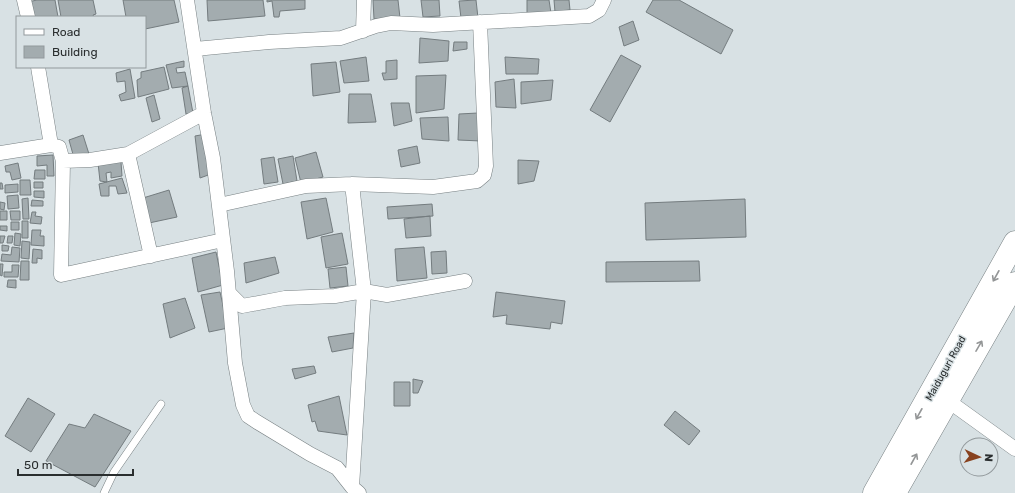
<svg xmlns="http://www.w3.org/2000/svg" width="1015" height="493" viewBox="0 0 1015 493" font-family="Rubik,sans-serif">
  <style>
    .building { fill: #a3acaf; stroke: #747c7f }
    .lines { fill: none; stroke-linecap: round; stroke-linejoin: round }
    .lane-casing { stroke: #788083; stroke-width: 8 }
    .street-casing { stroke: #788083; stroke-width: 15 }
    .highway-casing { stroke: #788083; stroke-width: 23 }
    .lane { stroke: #fff; stroke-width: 7 }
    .street { stroke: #fff; stroke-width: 14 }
    .highway { stroke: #fff; stroke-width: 22 }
    .oneway { stroke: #949697 }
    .labels { text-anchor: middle; stroke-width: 3; stroke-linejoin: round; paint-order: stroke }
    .street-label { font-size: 10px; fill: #2a2e2f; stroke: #d8e1e4 }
  </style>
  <rect width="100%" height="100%" fill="#d8e1e4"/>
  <path class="building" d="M37,0H55L58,17H31L28,2Z
    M58,0H93L96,14L93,15L94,17H61Z
    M123,0H174L179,22L145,29V17H126Z
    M207,0H263L265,16L208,21Z
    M267,0H305V9L280,11L279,17H274L272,1L267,2Z
    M373,0H398L400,18L374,19Z
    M421,0H439L440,16L423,17Z
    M476,0L478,18H461L459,1Z
    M527,0H549L551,13L527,14Z
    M554,0H569L570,10L555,12Z
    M653,0H679L733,30L721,54L646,12Z
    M633,21L639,40L624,46L619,27Z
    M420,38L449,41L448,61L419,63Z
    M454,42H467V49L453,51Z
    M621,55L641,66L610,122L590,110Z
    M366,57L369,81L344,83L340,61Z
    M505,57L539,59L538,74H506Z
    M397,60V79L384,80L382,73H386V61Z
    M184,61V67L176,68L177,73L185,72L188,86L172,88L166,65Z
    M336,62L340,92L313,96L311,64Z
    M164,67L169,89L138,97L137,80L141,78V72Z
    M130,69L135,98L121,101L119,95L126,92L125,81L117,82L116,73Z
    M446,75L444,109L416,113V76Z
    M514,79L516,108L496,107L495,82Z
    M553,80L551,100L521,104V82Z
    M188,86L193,113L186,114L182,88Z
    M349,94H371L376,122L348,123Z
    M154,95L160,119L152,122L146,98Z
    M391,103H409L412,121L394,126Z
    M478,113L481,141L458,140L459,114Z
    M448,117L449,141L422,139L420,118Z
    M206,134L211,174L200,178L195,136Z
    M83,135L89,154L74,158L69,140Z
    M417,146L420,163L401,167L398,150Z
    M316,152L323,177L301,183L295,158Z
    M53,155L54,176H47V165L37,166V156Z
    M293,156L297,181L283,184L278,159Z
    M274,157L278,182L264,184L261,159Z
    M518,160L539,161L534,181L518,184Z
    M121,162L122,176L111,178V172L106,173L107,182L100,181L98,163Z
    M18,163L21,178L12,180L10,172H6L5,166Z
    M35,170H45V179H34Z
    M122,178L127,193L118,194L116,186H109V196H101L99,184Z
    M20,180H30L31,195H20Z
    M34,182H43V188H34Z
    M0,183H2L3,189H0Z
    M18,184V192L5,193V185Z
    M169,190L177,217L149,223L143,198Z
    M34,191H44V198L34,197Z
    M18,195L19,208L8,209L7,196Z
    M28,198L29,219H23L22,199Z
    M326,198L333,232L307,239L301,202Z
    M745,199L746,237L646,240L645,203Z
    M32,200L43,201V206H31Z
    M0,202L5,203L4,210L0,209Z
    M432,204L433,216L388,219L387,207Z
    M0,211H7V220H0Z
    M10,211H20V220H11Z
    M32,212H36L35,216L42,217L41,224L30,223Z
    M430,216L431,236L406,238L404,219Z
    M22,221H28V238H22Z
    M11,222H19V230H11Z
    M0,226H7V231L0,230Z
    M32,230H41L40,236H44V246L31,245Z
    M15,233L21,234L20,246L14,245Z
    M342,233L348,264L326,268L321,237Z
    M0,236H5L3,243H0Z
    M8,236H13L12,243H7Z
    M22,241L30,242L29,259L21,258Z
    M2,245L9,246L8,251H2Z
    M12,247L20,248L19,262L1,261L2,254L11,255Z
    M424,247L427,278L397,281L395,249Z
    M33,249L42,250V259L37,258V263H32Z
    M446,251L447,273L432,274L431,252Z
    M216,252L223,285L198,292L192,258Z
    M275,257L279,273L246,283L244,263Z
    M21,261H29V280H20Z
    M699,261L700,281L606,282V262Z
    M0,264H3L2,276L0,275Z
    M12,265H19L18,277H4V272H12Z
    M346,267L348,286L330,288L328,269Z
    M8,280H16V288L7,287Z
    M220,292L228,328L209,332L201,295Z
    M496,292L565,301L562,324L551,322L550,329L506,324L507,315L493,317Z
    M185,298L195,328L170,338L163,304Z
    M354,333L353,348L332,352L328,337Z
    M314,366L316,373L295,379L292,369Z
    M413,379L423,381L418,393H413Z
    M394,382H410V406H394Z
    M339,396L347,435L318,431L315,421L312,422L308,405Z
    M28,398L55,414L31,452L5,436Z
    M675,411L700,431L689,445L664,425Z
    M94,414L131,431L95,487L46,461L69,424L85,428Z"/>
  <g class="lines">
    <defs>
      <path id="lane" d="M104,493L114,472L161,404"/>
      <path id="street" d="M24,0L28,17
        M187,0L204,113L213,158L227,271L235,363L243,405L248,416L257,422L310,454L337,468L352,487L359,493
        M363,31L364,0
        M195,49L269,42L341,38L376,26L391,23L433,25L589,16L599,10L604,0
        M38,67L51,145
        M0,153L51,145L59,147L63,161L61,275L223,240
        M128,154L151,256
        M63,161L90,160L128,154L204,113
        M219,205L306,186L352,184L433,187L477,181L484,175L486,166L480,22
        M229,293L242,306L285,298L335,296L364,291L387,295L465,281
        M947,400L1015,449
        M352,487L364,291L352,184"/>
      <path id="highway" d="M874,493L1015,242
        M895,493L1015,283"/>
    </defs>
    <use href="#lane" class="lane-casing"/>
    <use href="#street" class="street-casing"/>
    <use href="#highway" class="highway-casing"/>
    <use href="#lane" class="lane"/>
    <use href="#street" class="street"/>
    <use href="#highway" class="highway"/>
  </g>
  <defs><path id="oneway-shaft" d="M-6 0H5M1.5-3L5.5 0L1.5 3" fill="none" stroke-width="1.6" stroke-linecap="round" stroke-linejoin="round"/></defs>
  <g class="oneway">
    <use href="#oneway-shaft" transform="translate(996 276) rotate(119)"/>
    <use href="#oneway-shaft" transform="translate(979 346) rotate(-60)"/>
    <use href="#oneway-shaft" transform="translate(919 414) rotate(119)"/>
    <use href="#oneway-shaft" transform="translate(914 459) rotate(-61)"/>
  </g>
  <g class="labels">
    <g class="street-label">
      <text transform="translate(945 368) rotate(-61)" y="4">Maiduguri Road</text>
    </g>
  </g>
  <rect x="16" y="16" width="130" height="52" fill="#d8e1e4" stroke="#92999c"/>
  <rect x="24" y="29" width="20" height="6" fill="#ffffff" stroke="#92999c"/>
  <text x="52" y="36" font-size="12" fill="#2a2e2f">Road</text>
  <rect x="24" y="46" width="20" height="12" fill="#a3acaf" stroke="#92999c"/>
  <text x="52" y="56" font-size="12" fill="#2a2e2f">Building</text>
  <g transform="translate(979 457) rotate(94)"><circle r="19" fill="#d8e1e4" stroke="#92999c"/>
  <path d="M0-3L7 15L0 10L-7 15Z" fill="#88411e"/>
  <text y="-6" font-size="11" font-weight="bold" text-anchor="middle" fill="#2a2e2f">N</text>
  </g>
  <path d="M18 469v6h115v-6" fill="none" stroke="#2a2e2f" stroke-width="2"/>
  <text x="24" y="469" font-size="12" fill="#2a2e2f" stroke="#d8e1e4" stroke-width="3" paint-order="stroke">50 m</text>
</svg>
